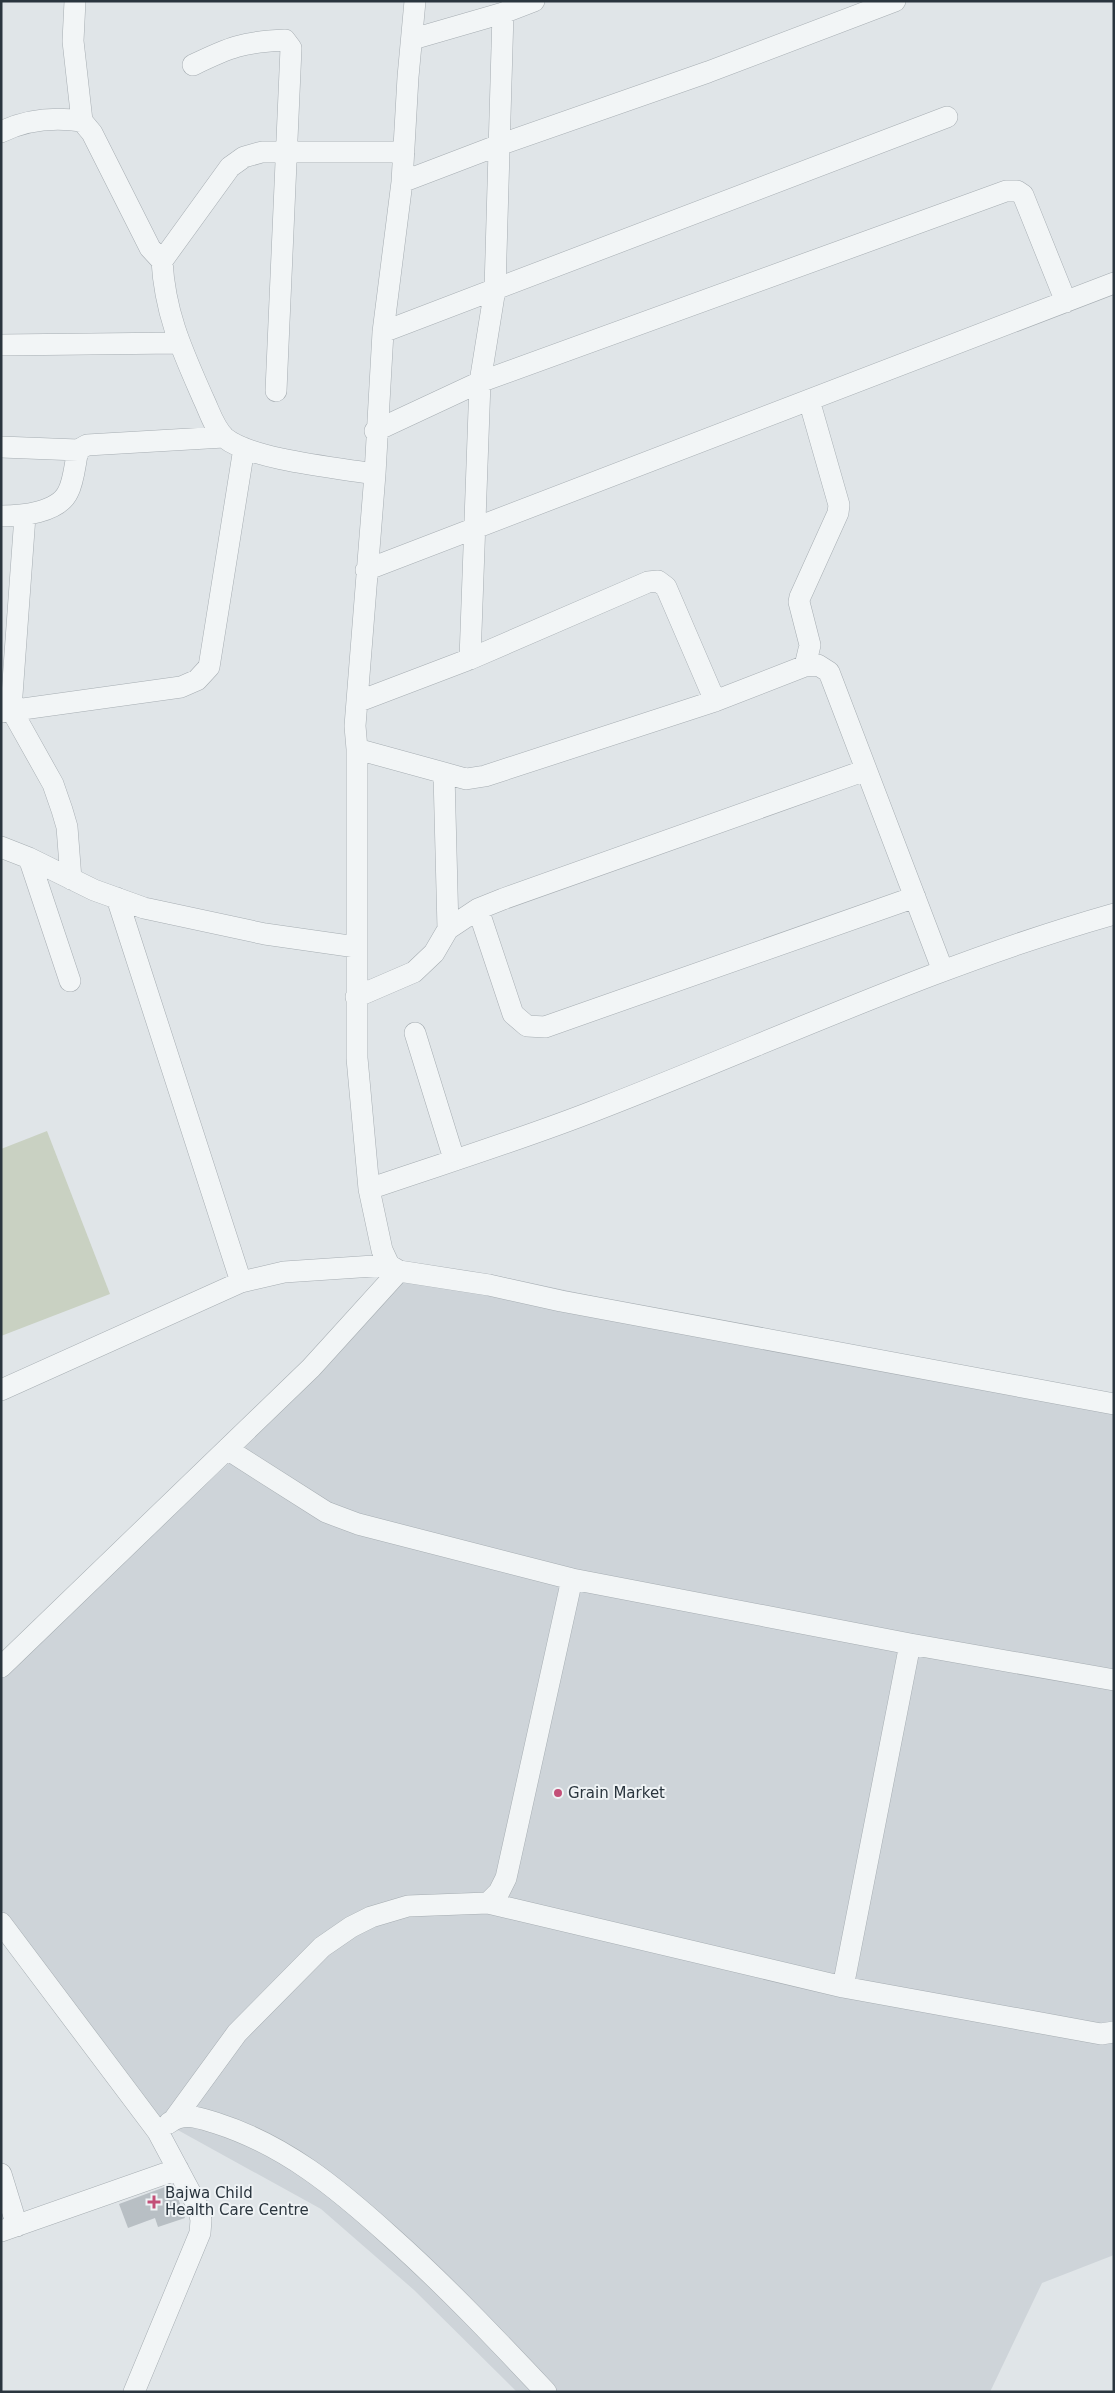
<svg xmlns="http://www.w3.org/2000/svg" width="1115" height="2393" viewBox="0 0 1115 2393" font-family="'DejaVu Sans',sans-serif">
  <style>
    .built { fill: #ced4d9 }
    .green { fill: #c9d1c2 }
    .building { fill: #b8bfc4 }
    .lines { fill: none; stroke-linecap: round; stroke-linejoin: round }
    .minor-casing { stroke: #a6adb2; stroke-width: 22 }
    .minor { stroke: #f2f5f6; stroke-width: 21 }
    .poi-dot { fill: #c34f78; stroke: #eff3f5; stroke-width: 2 }
    .labels { text-anchor: middle; stroke-width: 4; stroke-linejoin: round; paint-order: stroke }
    .poi-label { font-size: 15px; fill: #2a353e; stroke: #eff3f5; text-anchor: start }
  </style>
  <rect width="100%" height="100%" fill="#e0e5e8"/>
  <path class="built" d="M405,1268L489,1274L1085,1400L1114,1405V2255L1042,2283L990,2392H517L414,2290L321,2209L156,2118L1,1909V1677L230,1462Z"/>
  <path class="green" d="M47,1131L110,1294L1,1336V1149Z"/>
  <path class="building" d="M173,2184L185,2218L158,2227L155,2218L128,2228L119,2204Z"/>
  <g class="lines">
    <defs>
      <path id="minor" d="M75,1L73,41L82,121
        M415,1L408,77L402,182L383,332L375,474L355,726L357,749V1058L369,1189L382,1250L389,1265L399,1271L489,1285L561,1301L1114,1404
        M413,39L503,13L534,1
        M193,65C230,47 243,42 285,40L291,48L276,391
        M1,132C27,119 54,117 82,121L92,133L150,248L162,261
        M402,182L499,145L708,72L895,1
        M383,332L947,117
        M1,345L178,343
        M375,431L480,382L1006,191H1017L1023,195L1066,302
        M1,447L78,450
        M375,474C338,468 252,460 225,438C214,428 209,410 203,398C182,350 165,314 162,261L230,167L244,157L262,152H404
        M1,516C21,516 58,513 68,492C74,481 75,463 78,450L87,445L224,437
        M25,516L11,709L53,784L62,810L67,827L71,879
        M366,570L1114,283
        M470,659L480,382L495,289L503,13
        M805,666L810,645L799,602L800,597L838,513L839,505L809,400
        M357,702L470,659L648,582L658,581L666,587L715,701
        M1,712L181,687L197,680L209,667L244,448
        M357,749L466,779L485,776L715,701L805,666L818,665L829,672L943,971
        M1,847L29,858L94,890L144,908L265,934L356,947
        M29,858L70,981
        M117,898L241,1282
        M478,909L513,1014L527,1026L545,1027L915,897
        M448,929L478,909L503,899L866,770
        M356,997L414,972L434,953L448,929L444,774
        M415,1033L454,1159
        M369,1189C445,1163 523,1139 599,1109C770,1043 937,964 1114,914
        M1,1390L241,1282L284,1272L389,1265
        M227,1449L326,1512L358,1524L572,1579L910,1644L1114,1680
        M1,1667L311,1368L399,1271
        M488,1903L843,1987L1101,2034L1114,2032
        M1,1923L158,2132L198,2207L201,2220L200,2233L134,2392
        M843,1987L910,1644
        M175,2118L237,2033L322,1947L351,1927L371,1917L408,1906L488,1903L499,1892L506,1878L572,1579
        M169,2123C183,2111 200,2118 216,2123C285,2145 337,2188 390,2236C445,2285 495,2338 546,2392
        M1,2174L17,2226
        M1,2231L178,2169"/>
    </defs>
    <use href="#minor" class="minor-casing"/>
    <use href="#minor" class="minor"/>
  </g>
  <g class="poi-dot">
    <circle cx="558" cy="1793" r="5"/>
    <path d="M151.5 2194.5h5v5h5v5h-5v5h-5v-5h-5v-5h5z"/>
  </g>
  <g class="labels">
    <g class="poi-label">
      <text x="568" y="1798">Grain Market</text>
      <text x="165" y="2198">Bajwa Child<tspan x="165" dy="17">Health Care Centre</tspan></text>
    </g>
  </g>
  <rect width="1115" height="2393" fill="none" stroke="#2a353e" stroke-width="5"/>
</svg>
